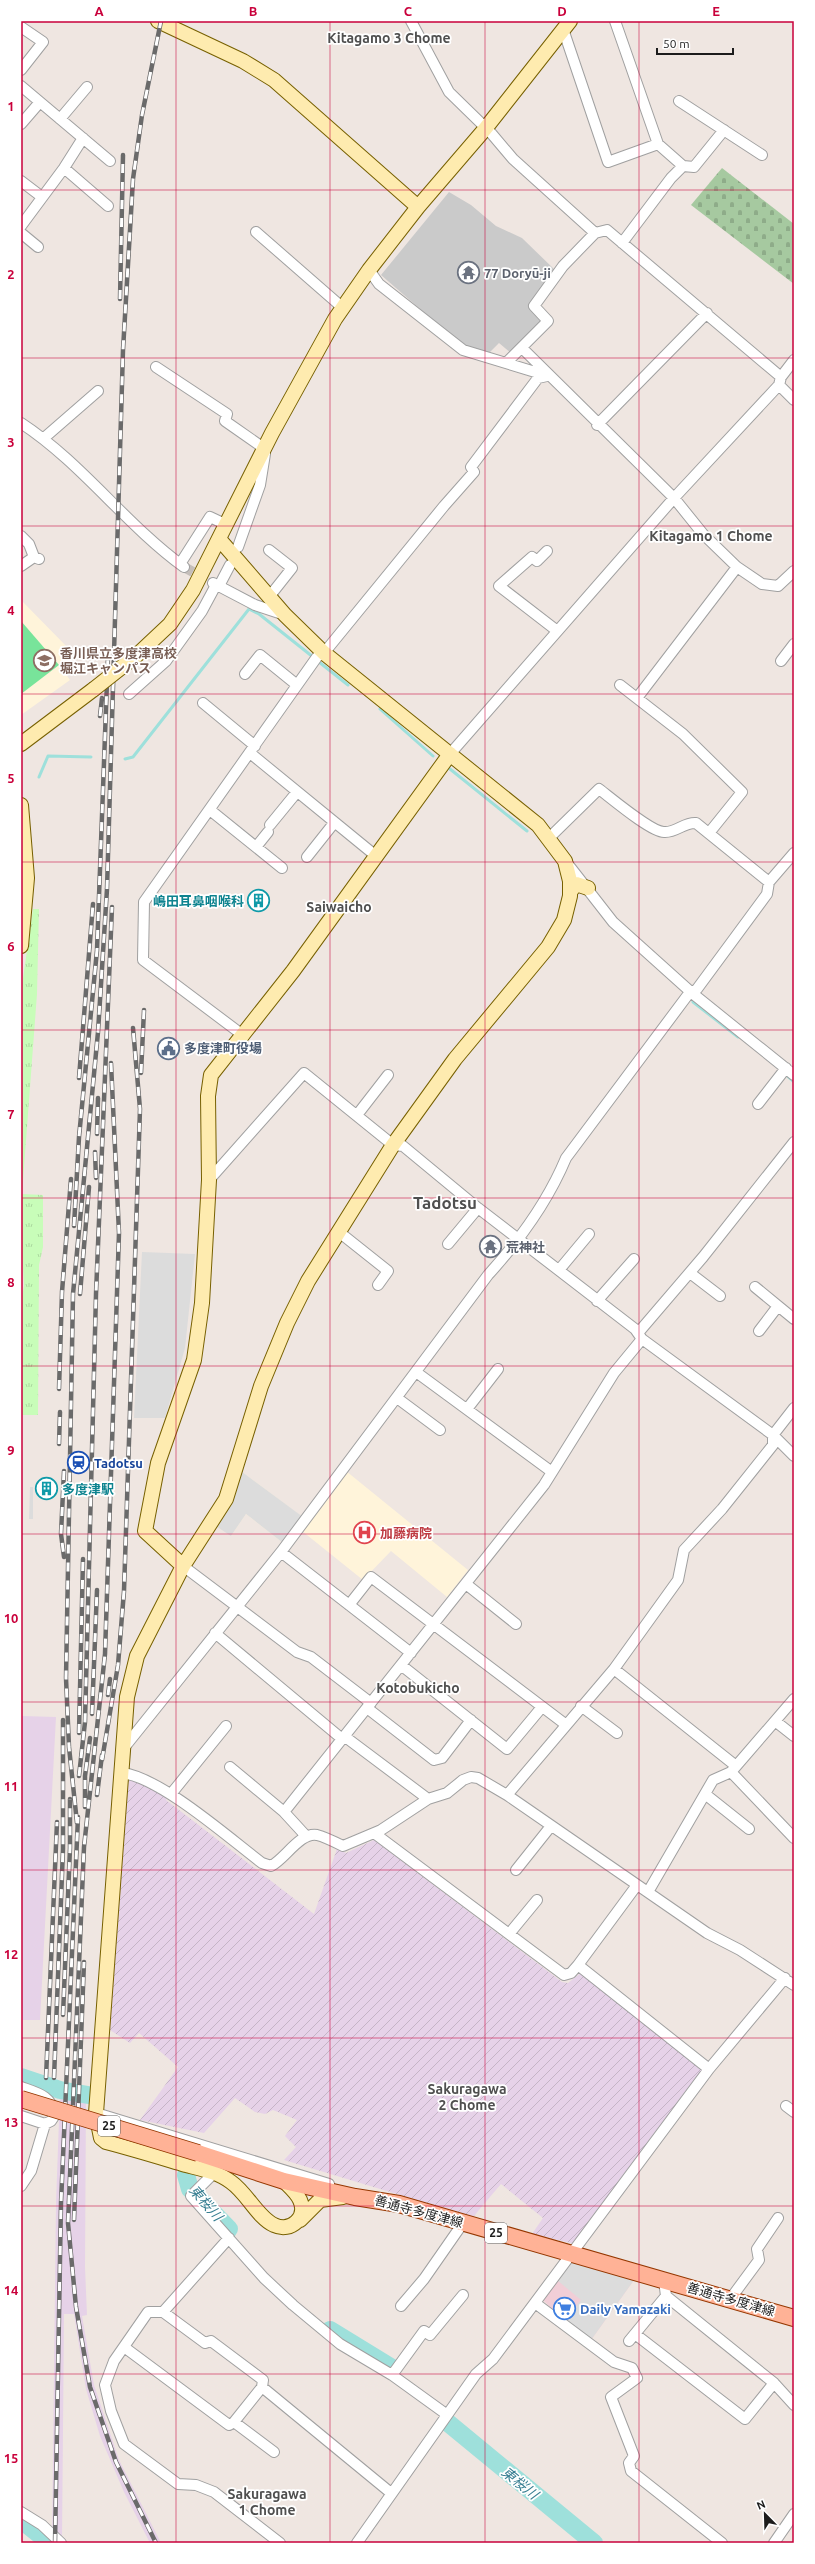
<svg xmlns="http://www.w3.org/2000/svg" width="815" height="2564" viewBox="0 0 815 2564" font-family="Ubuntu,'Noto Sans JP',sans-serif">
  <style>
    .commercial { fill: #f1ced7 }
    .industrial { fill: url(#industrial-furrows) }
    .education { fill: #fff4da }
    .religious { fill: #cacaca }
    .railway { fill: #e6d2e8 }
    .cemetery { fill: url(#cemetery-stones) }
    .park { fill: url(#park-tufts) }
    .pitch { fill: #78e49a }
    .parking { fill: #dcdcdc }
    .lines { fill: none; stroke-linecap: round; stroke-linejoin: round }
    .stream { stroke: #9ee0db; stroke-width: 3 }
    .river { stroke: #9ee0db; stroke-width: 18 }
    .street-tunnel { stroke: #c5beba; stroke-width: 10; stroke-dasharray: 10 5; stroke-linecap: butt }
    .street-casing { stroke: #a0a0a0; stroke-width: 12 }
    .secondary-casing { stroke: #776000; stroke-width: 16 }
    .primary-casing { stroke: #953700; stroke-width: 18 }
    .street { stroke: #fff; stroke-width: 10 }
    .secondary { stroke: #feebaf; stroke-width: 14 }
    .primary { stroke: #ffb296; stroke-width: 16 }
    .rail-casing { stroke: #6a6a6a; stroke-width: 4.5 }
    .rail { stroke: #fff; stroke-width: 3; stroke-dasharray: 9; stroke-linecap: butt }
    .secondary-bridge-casing { stroke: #776000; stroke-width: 16; stroke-linecap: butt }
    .primary-bridge-casing { stroke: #953700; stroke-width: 18; stroke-linecap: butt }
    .secondary-bridge { stroke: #feebaf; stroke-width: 14 }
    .primary-bridge { stroke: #ffb296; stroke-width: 16 }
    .grid { fill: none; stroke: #c9003b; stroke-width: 1; stroke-opacity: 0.55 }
    .labels { text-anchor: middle; stroke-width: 3.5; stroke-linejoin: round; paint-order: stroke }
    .shield { fill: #fff; stroke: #606060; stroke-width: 1 }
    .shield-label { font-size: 12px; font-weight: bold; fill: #1c1c1c }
    .worship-label { font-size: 13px; font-weight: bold; fill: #5b616d; stroke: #fff; text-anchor: start }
    .education-label { font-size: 13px; font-weight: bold; fill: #785e54; stroke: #fff; text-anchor: start }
    .culture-label { font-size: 13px; font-weight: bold; fill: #0d838f; stroke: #fff; text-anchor: end }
    .service-label { font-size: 13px; font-weight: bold; fill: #4e5e75; stroke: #fff; text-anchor: start }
    .transit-label { font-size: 13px; font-weight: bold; fill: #164399; stroke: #fff; text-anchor: start }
    .health-label { font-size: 13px; font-weight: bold; fill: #be3a42; stroke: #fff; text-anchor: start }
    .street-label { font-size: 13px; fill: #1c1c1c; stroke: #fff }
    .shop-label { font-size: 13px; font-weight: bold; fill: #366cbe; stroke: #fff; text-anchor: start }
    .neighbourhood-label { font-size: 14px; font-weight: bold; fill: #4f4f4f; stroke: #fff }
    .water-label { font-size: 14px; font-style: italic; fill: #387f92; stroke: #fff }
    .district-label { font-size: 17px; font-weight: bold; fill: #4f4f4f; stroke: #fff }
    .neatline { fill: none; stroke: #c9003b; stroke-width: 1.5 }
    .grid-label { font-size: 13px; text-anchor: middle; font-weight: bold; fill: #c9003b }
  </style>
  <defs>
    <pattern id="industrial-furrows" width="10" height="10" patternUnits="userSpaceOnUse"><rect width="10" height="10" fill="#e6d2e8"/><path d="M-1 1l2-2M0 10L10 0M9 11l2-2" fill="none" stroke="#c5b4c6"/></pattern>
    <pattern id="cemetery-stones" width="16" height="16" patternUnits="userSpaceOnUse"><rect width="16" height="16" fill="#a6c9a0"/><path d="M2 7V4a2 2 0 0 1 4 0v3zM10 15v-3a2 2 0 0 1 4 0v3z" fill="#8eac89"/></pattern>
    <pattern id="park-tufts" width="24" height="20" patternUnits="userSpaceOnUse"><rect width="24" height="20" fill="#c8fdb9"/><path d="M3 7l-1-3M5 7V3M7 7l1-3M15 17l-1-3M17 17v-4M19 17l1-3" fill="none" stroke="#abd89e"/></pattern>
  </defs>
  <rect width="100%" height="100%" fill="#efe6e1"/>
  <path class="commercial" d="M572,2261L634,2280L591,2340L563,2320L542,2299Z"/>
  <path class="industrial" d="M131,1779L144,1783L167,1798L166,1800L314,1914L337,1849L346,1853L374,1840L562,1982L568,1983L582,1972L704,2070L575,2244L532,2234L543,2218L501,2184L473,2217L284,2160L296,2147L285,2136L297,2120L273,2110L265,2114L255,2112L235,2098L204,2133L140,2120L178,2067L139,2033L130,2043L110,2030L122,1810L127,1782Z"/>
  <path class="education" d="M21,600L71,651L62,669L70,680L21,715Z
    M241,1471L309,1522L346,1471L468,1570L447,1597L391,1551L363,1580L302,1531L283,1543L246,1514L231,1536Z"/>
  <path class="religious" d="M449,192L471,205L496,226L522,238L556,271L529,307L543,321L512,354L499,343L485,357L466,349L381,275Z"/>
  <path class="railway" d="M22,1716L56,1717L40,2020H21Z
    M60,2092L86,2097L85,2267L87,2315L82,2316L94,2385L119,2460L161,2543H150L124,2492L100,2436L86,2389L74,2314H64L62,2543H52L56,2203Z"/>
  <path class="cemetery" d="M722,168L794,224V284L691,205Z"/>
  <path class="park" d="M33,909H39L37,994L22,1194L43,1195V1247L39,1265L38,1415H21V1438V1302L24,1286L21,1234V992Z"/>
  <path class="pitch" d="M21,621L59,665L21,694Z"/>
  <path class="parking" d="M142,1252L195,1254L185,1348L165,1418H134Z
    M241,1471L303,1517L283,1543L246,1514L231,1536L216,1526Z
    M30,1487H33V1519H29Z
    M572,2261L634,2280L591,2340L564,2321L581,2300L557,2280Z"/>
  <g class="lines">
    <path class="stream" d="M319,662L348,685
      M380,709L433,756
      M125,759L133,757L249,609L259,614L313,657
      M450,769L527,831
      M39,777L48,756L91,757
      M693,1002L738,1037
      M785,1074L794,1082"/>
    <path class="river" d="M21,2077L60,2090L88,2095
      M186,2175L190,2189L229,2229
      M330,2330L392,2368
      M447,2422L594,2543
      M21,2520L50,2543"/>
    <path class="street-tunnel" d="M184,567L213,583"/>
    <defs>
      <path id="street" d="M411,21L449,92L491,133L513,159L595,233
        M615,21L658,144L683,166
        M21,27L43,42L21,70
        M563,29L608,162L658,144
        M21,86L110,161
        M679,101L762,155
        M60,119L87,87
        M21,124L40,102
        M64,168L108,206
        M21,181L42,197
        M21,226L64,168L83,138
        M256,232L343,308
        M21,233L38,247
        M622,243L671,178L683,166L694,167L724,130
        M369,270L379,284L463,350L545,375
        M522,348L674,498L703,534L737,567L762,584L778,586L794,571
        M506,363L548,321L534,306L563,266L595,233L607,230L781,377
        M156,367L227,414L225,421L265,449
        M779,385L794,400
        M21,423C82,463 125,524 184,567
        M597,425L707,313
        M44,438L98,391
        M21,536L29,544L34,557L39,559
        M238,547L260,485L265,454
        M547,551L537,561L532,557L499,586L556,630
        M180,564L210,517L227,525
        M21,566L34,557
        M213,583L255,605L285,615
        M219,586L230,565
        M269,597L292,568L269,550
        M781,661L794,644
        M245,674L260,655L297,685
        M620,685L683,734L742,792L709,833
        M129,694L166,661L202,611L216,585
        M637,698L737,567
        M203,703L255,746
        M250,753L376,856
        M450,754L674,498L779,385L781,377L794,360
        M210,810L282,868
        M270,825L297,792
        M549,838L599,789C611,798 651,832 664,832C676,833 684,822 696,823L769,882
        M256,847L268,832
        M307,857L334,823
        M567,863L613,922L692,993L794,1075
        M244,1036L143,960L144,902L317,657L324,653L444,506L474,472L471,467L538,378L547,376
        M758,1104L786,1068
        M357,1115L388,1075
        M209,1180L304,1073L393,1145L403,1146L478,1208L635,1329L642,1339L773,1435L794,1456
        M339,1232L388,1271L378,1285
        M448,1244L478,1208
        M559,1270L589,1234
        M690,1273L720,1296
        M755,1287L794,1319
        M597,1301L634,1259
        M759,1331L778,1306
        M638,1333L703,1257L794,1142
        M416,1372L552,1472
        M397,1398L440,1430
        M467,1409L498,1369
        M281,1552L411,1653
        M183,1566L297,1652L311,1657L371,1703
        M466,1584L516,1624
        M349,1605L371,1577L565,1724
        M215,1633L341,1738L348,1739L428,1799
        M401,1665L507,1749L542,1707
        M614,1669L736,1766
        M581,1706L617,1733
        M367,1708L434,1760L442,1758L471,1720
        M775,1721L794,1736
        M123,1749L281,1552L488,1275C519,1241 548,1201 566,1158L687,996L697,989L767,894L769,882L794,853
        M230,1767L284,1812L306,1836
        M731,1772L794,1838
        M122,1773C160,1777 229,1838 262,1863L271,1866C285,1859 300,1832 317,1835C325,1837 335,1842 343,1846L381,1830L428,1799L447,1793L463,1780L471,1777L478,1778L507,1795L707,1933L740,1950L794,1985
        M171,1794L226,1726
        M705,1794L749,1829
        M507,1795L614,1669L678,1580L684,1550L722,1509L773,1445V1435L794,1408
        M284,1812L544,1485L614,1373L642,1339
        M374,1833L564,1975L571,1973L578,1965
        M516,1870L551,1826
        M637,1885L578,1965L709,2069
        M648,1892L713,1780L731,1772L794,1699
        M509,1934L537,1900
        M21,2087C38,2093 52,2096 55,2115L51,2121L45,2124L21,2116
        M786,2106L794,2112
        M96,2113L329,2184
        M214,2173L191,2196L264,2278L293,2305L340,2344L392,2375L446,2414
        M21,2186L31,2171L45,2124
        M229,2238L163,2312H148L114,2361L105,2385L111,2411L124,2444L178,2484L196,2485L214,2492L280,2543
        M664,2280L666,2296L774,2383L794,2405
        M731,2298L759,2260L757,2249L778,2218
        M535,2303L614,2362L632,2368L637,2378L611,2397L634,2456L629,2463L631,2471L722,2543
        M401,2306L424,2279L463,2223
        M163,2312L205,2343L211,2341L263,2380L262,2387L391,2493
        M635,2334L745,2419L774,2383
        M629,2341L666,2296
        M124,2347L229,2425L234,2422L274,2452
        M392,2375L424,2331L430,2335L463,2295
        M234,2422L262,2387
        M21,2512L42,2525L61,2543
        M357,2543L476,2374L493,2359L709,2069L785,1978
        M774,2543L794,2514"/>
      <path id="secondary" d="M158,21L243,61L274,80L418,207
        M220,540L285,615L324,653L538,825L565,861L570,881V896L564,920L548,947L455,1059L393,1145L308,1281L287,1323L261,1386L226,1499L183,1566L137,1656L127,1697L96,2113L101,2138L106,2142C133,2149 159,2157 186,2165C201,2169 218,2172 231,2182C247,2193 258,2218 274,2225C291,2233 308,2217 300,2200C297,2193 290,2187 284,2181
        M137,655L170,624L193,590L272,433L335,319L369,270L418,207L485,129L570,21
        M21,744L94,689
        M21,805L27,878L21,946
        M570,892L576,884L588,888
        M183,1566L145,1531L158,1463L194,1360L202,1303L209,1180L208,1096L211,1075L293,971L450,754
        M300,2220L320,2200L343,2197"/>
      <path id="primary" d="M198,2153L284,2181L355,2197L399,2204L794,2318"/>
    </defs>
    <use href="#street" class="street-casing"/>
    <use href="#secondary" class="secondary-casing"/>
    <use href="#primary" class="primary-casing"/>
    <use href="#street" class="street"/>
    <use href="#secondary" class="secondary"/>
    <use href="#primary" class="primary"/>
    <defs>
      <path id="rail" d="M120,299L123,155
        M100,716L102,698
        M111,1063L119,1233L105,1654L84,1847L68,2223L76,2307L90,2387L116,2462L156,2543
        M141,1073L144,1010
        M79,1078L93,904
        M97,1134L98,1098
        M95,1152L96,1178
        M74,1226L79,1137L97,950L108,655
        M80,1294L89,1187
        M59,1389L62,1292L71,1179
        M59,1444L60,1412
        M64,1471L61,1534L64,1557
        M108,1695L110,1679
        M92,1714L97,1590
        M79,1733L83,1559
        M102,1760L118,1665L124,1591L140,1109L133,1028
        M79,1776L85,1722L96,1294L112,907
        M97,1795L102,1755
        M85,1807V1776L90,1738
        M77,1823L69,1747L66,1678L73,1294L98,1032L107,889L123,350L133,179L142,115L161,21
        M63,2015L70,1848V1799
        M46,2078L57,1822
        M54,2078L63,1849V1720
        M74,2220L84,1962
        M55,2543L61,2203L78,1817"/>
    </defs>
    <use href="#rail" class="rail-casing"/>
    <use href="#rail" class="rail"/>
    <defs>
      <path id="secondary-bridge" d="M94,689L137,655"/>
      <path id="primary-bridge" d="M21,2099L198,2153"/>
    </defs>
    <use href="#secondary-bridge" class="secondary-bridge-casing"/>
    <use href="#primary-bridge" class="primary-bridge-casing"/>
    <use href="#secondary-bridge" class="secondary-bridge"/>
    <use href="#primary-bridge" class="primary-bridge"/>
  </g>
  <path class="grid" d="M176,21V2543M330,21V2543M485,21V2543M639,21V2543M21,190H794M21,358H794M21,526H794M21,694H794M21,862H794M21,1030H794M21,1198H794M21,1366H794M21,1534H794M21,1702H794M21,1870H794M21,2038H794M21,2206H794M21,2374H794"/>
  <defs>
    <symbol id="temple-ring" viewBox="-11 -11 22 22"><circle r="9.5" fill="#fff" stroke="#6b7280" stroke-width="1.5"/><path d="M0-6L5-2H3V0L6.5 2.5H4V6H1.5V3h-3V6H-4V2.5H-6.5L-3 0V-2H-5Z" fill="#6b7280"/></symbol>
    <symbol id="school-ring" viewBox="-11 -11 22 22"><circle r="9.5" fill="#fff" stroke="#8d6e63" stroke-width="1.5"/><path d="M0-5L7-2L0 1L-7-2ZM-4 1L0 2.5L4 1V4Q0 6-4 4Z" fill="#8d6e63"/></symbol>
    <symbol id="building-ring" viewBox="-11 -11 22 22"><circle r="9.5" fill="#fff" stroke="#0f9aa8" stroke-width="1.5"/><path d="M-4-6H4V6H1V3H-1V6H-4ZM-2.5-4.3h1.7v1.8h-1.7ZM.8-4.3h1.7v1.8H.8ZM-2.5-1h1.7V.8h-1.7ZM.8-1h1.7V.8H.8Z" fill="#0f9aa8"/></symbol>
    <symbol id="civic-ring" viewBox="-11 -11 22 22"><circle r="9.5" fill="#fff" stroke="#5c6f8a" stroke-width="1.5"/><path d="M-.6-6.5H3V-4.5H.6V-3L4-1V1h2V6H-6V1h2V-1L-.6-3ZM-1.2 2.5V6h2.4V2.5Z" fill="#5c6f8a"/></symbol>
    <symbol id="station-ring" viewBox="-11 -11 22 22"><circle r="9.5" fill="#fff" stroke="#1a4fb4" stroke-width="1.5"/><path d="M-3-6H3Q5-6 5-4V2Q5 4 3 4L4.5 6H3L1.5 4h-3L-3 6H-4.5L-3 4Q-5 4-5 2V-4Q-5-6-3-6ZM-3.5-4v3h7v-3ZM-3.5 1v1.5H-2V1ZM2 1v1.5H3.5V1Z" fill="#1a4fb4"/></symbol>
    <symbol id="hospital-ring" viewBox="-11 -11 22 22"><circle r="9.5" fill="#fff" stroke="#e0444e" stroke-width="1.5"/><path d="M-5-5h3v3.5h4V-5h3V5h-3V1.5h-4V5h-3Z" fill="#e0444e"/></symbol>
    <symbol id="supermarket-ring" viewBox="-11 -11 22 22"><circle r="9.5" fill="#fff" stroke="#3f7fe0" stroke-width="1.5"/><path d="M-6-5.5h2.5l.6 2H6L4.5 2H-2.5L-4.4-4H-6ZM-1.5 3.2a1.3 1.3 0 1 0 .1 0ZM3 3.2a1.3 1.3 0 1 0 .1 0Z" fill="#3f7fe0"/></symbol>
  </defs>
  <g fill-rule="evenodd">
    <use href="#temple-ring" x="456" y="260" width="25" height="25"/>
    <use href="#school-ring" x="32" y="648" width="25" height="25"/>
    <use href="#building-ring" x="246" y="888" width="25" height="25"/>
    <use href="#civic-ring" x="156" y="1036" width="25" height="25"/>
    <use href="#temple-ring" x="478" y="1234" width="25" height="25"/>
    <use href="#station-ring" x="66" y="1450" width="25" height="25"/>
    <use href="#building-ring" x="34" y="1476" width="25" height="25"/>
    <use href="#hospital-ring" x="352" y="1520" width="25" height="25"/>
    <use href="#supermarket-ring" x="552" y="2296" width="25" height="25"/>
  </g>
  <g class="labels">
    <g class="shield">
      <rect x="98" y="2116" width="22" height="20" rx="3"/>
      <rect x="485" y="2223" width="22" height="20" rx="3"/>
    </g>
    <g class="shield-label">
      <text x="109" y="2130">25</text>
      <text x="496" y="2237">25</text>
    </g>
    <g class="worship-label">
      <text x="484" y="278">77 Doryū-ji</text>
      <text x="506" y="1252">荒神社</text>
    </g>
    <g class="education-label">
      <text x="60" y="658">香川県立多度津高校<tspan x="60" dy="15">堀江キャンパス</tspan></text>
    </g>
    <g class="culture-label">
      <text x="244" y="906">嶋田耳鼻咽喉科</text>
      <text x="62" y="1494" text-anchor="start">多度津駅</text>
    </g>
    <g class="service-label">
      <text x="184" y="1053">多度津町役場</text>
    </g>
    <g class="transit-label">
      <text x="94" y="1468">Tadotsu</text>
    </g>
    <g class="health-label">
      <text x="380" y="1538">加藤病院</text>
    </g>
    <g class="street-label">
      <text transform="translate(419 2211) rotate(15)" y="5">善通寺多度津線</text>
      <text transform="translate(731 2299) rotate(16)" y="5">善通寺多度津線</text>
    </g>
    <g class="shop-label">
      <text x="580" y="2314">Daily Yamazaki</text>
    </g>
    <g class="neighbourhood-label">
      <text x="389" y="43">Kitagamo 3 Chome</text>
      <text x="711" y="541">Kitagamo 1 Chome</text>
      <text x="339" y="912">Saiwaicho</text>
      <text x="418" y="1693">Kotobukicho</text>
      <text x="467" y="2094">Sakuragawa<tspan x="467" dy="16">2 Chome</tspan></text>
      <text x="267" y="2499">Sakuragawa<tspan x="267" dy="16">1 Chome</tspan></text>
    </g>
    <g class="water-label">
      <text transform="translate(206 2203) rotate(49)" y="5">東桜川</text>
      <text transform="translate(520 2483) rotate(39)" y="5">東桜川</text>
    </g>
    <g class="district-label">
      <text x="445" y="1209">Tadotsu</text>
    </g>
  </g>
  <rect width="815" height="2564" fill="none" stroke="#ffffff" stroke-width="44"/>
  <g transform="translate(765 2514) rotate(337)" stroke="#ffffff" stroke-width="3" paint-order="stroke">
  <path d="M0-3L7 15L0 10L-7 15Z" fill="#1c1c1c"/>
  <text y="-6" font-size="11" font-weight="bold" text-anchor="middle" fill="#1c1c1c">N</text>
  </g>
  <path d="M657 48v6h76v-6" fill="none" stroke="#1c1c1c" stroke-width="2"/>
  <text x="663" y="48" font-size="12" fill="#1c1c1c" stroke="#ffffff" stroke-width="3" paint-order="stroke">50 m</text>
  <rect x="22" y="22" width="771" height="2520" class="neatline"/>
  <g class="grid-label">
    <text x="99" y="16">A</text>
    <text x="253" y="16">B</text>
    <text x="408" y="16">C</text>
    <text x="562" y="16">D</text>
    <text x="716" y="16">E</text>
    <text x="11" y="111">1</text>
    <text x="11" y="279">2</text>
    <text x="11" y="447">3</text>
    <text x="11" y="615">4</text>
    <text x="11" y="783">5</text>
    <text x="11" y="951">6</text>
    <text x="11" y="1119">7</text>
    <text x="11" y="1287">8</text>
    <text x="11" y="1455">9</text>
    <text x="11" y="1623">10</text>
    <text x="11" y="1791">11</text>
    <text x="11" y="1959">12</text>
    <text x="11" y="2127">13</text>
    <text x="11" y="2295">14</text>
    <text x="11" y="2463">15</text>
  </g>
</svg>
